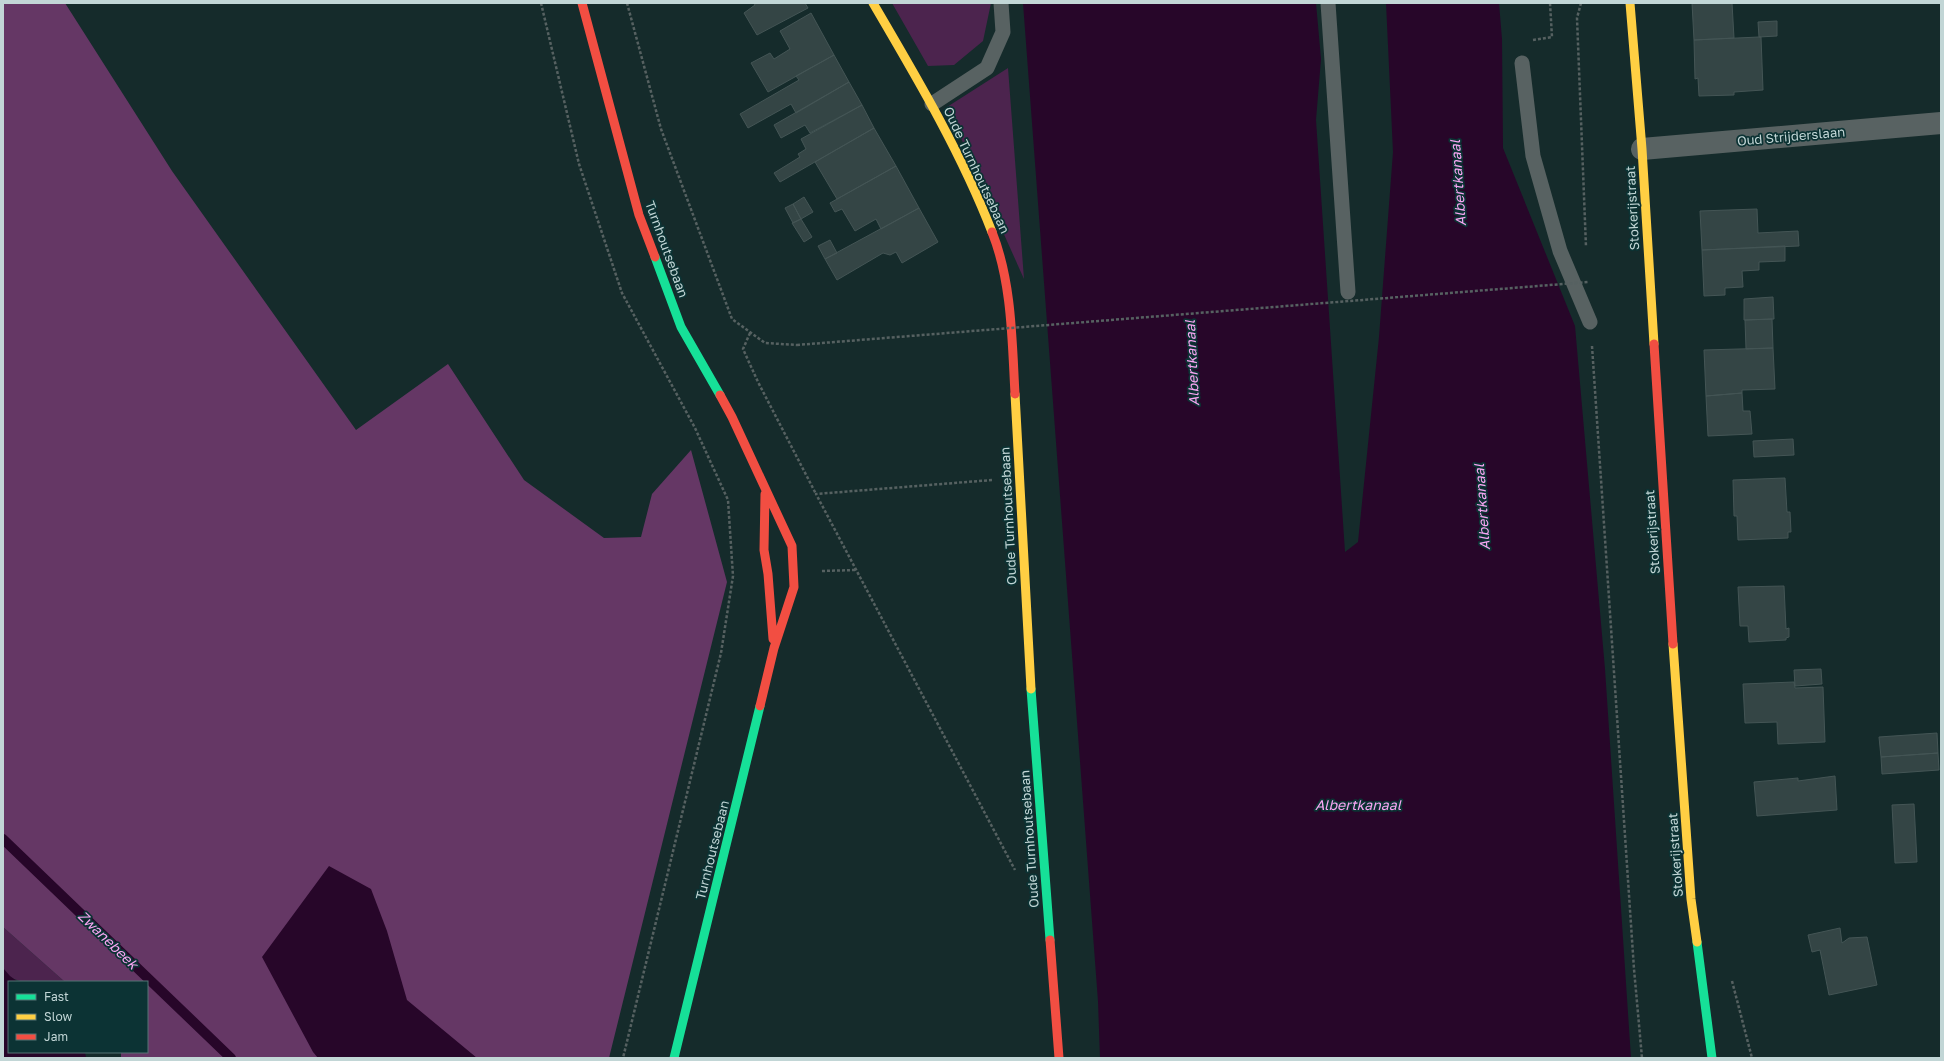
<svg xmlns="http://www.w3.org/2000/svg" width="1944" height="1061" viewBox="0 0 1944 1061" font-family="'Golos Text',sans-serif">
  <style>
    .green { fill: #4c244e }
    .forest { fill: #653765 }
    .water { fill: #270629 }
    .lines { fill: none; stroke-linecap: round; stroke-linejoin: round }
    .stream { stroke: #270629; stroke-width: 10 }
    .building { fill: #344545; stroke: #455 }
    .path { stroke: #566161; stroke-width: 2.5; stroke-dasharray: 3 2; stroke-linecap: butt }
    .lane { stroke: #586262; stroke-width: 15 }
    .street { stroke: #586262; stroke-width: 22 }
    .fast { stroke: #16e098; stroke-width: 9 }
    .slow { stroke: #ffcf43; stroke-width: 9 }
    .jam { stroke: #f24e42; stroke-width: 9 }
    .path-bridge { stroke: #566161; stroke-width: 2.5; stroke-dasharray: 3 2; stroke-linecap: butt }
    .labels { text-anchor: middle; stroke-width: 3.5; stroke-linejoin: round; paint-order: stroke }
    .street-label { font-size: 13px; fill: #c2d6d6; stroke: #0c3334 }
    .water-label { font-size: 14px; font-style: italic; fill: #f8a5f3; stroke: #0c3334 }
  </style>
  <rect width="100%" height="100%" fill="#152b2b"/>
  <path class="green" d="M892,3H991L983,41L954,65L928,66Z
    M1008,68L1024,279L947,107Z
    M3,927L65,982C48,982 10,988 3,968C1,961 3,936 3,927Z"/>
  <path class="forest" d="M3,3H65L172,171L356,430L448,364L524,480L604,538L641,537L652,494L691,450L727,582L609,1058H121V1052H147V982H65L3,927Z"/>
  <path class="water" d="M1023,3H1316L1321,59L1316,120L1345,552L1358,542L1379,337L1393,152L1386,3H1499L1502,39L1503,148L1575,326L1605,669L1631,1058H1100L1098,1001Z
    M329,866L371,889L387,931L407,1000L477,1058H318L313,1052L262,957Z
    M3,968L10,976L18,982H9V1052H85L86,1058H3Z"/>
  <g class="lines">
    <path class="stream" d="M3,839L231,1058"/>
  </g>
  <path class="building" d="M754,3H805L808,8L757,35L744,13L755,5Z
    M1692,3H1732L1734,38L1694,40Z
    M811,13L834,55L768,92L751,63L770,53L774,59L790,49L780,31Z
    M1777,21V36L1759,37L1758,22Z
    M1759,37H1761L1763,90L1734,92V95L1699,96L1698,78L1695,79L1694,40Z
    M834,55L849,82L796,113L791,104L748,128L740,114L799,80L796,76Z
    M849,82L862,105L810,133L805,125L781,138L774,125Z
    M862,105L874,128L780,182L774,173L800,157L798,154L806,149L801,139Z
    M874,128L896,166L837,199L815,162Z
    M896,166L919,208L881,229L876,219L855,231L842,209L835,212L830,203Z
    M804,197L813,212L801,219L793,204Z
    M793,204L801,219L793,223L785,208Z
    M919,208L938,242L902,263L896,252L890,255L883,253L837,280L825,259Z
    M1757,209L1758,233L1798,231L1799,246L1702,250L1700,211Z
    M801,219L812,237L804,242L792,223Z
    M830,240L837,253L825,259L818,246Z
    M1785,246V261L1759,262V270L1742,271L1743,287L1725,288V295L1704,296L1702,250Z
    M1773,297L1774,319L1744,320V299Z
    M1772,319L1773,348L1746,349L1745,320Z
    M1773,348L1775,389L1742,390V393L1706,396L1704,350Z
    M1742,393L1743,411H1750L1752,434L1708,436L1706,396Z
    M1793,439L1794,455L1754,457L1753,441Z
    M1785,478L1787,512H1790L1791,532H1788V538L1738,540L1737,516H1734L1733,480Z
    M1784,586L1786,629L1789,628V637L1786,638V640L1749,642L1748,626H1740L1738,587Z
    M1821,669L1822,684L1795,686L1794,670Z
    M1794,682L1795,688L1823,687L1825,742L1778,744L1777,722L1745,723L1743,684Z
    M1937,733L1938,753L1881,757L1879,737Z
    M1938,753L1939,770L1882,774L1881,757Z
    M1835,776L1837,810L1757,816L1754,782L1798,778V781Z
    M1914,804L1917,862L1895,863L1892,805Z
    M1840,928L1842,943L1849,938L1867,937L1877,985L1829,995L1820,950L1812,952L1808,935Z"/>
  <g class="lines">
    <path class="path" d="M541,3L579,164L622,293L695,428L728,500L733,576L721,653L623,1058
      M627,3L661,129L732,319L765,343L797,345
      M1581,3L1577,18L1586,247
      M1533,40L1552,37L1550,3
      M750,333L743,349L758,382L816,494
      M1592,346L1634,969L1642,1058
      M992,480L816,494L1015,870
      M822,571L856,570
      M1732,981L1752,1058"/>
    <path class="lane" d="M1328,3L1348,292
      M1522,63L1533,156L1560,251L1590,322
      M932,104L987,68L1003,32L1001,3"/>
    <path class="street" d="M1642,149L1941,123"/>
    <path class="fast" d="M655,257L681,327L720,395
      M1031,689L1050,940
      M1697,942L1712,1058
      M674,1058L760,706"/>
    <path class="slow" d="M873,3C917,78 961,152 992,232
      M1630,3L1642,149L1654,344
      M1015,394L1031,689
      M1673,644L1691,899L1697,942"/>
    <path class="jam" d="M582,3L639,215L655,257
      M992,232C1012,282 1012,341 1015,394
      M1654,344L1673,644
      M720,395L732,417L792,546L794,587L774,648L760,706
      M765,494L764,550L768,574L773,639
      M1050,940L1059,1058"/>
    <path class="path-bridge" d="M797,345L1588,282"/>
  </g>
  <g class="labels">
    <g class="street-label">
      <text transform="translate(1791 136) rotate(-5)" y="5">Oud Strijderslaan</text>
      <text transform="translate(977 170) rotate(65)" y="5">Oude Turnhoutsebaan</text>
      <text transform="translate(1632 208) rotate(-93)" y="5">Stokerijstraat</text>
      <text transform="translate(667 249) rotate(70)" y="5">Turnhoutsebaan</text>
      <text transform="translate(1008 516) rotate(-93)" y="5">Oude Turnhoutsebaan</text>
      <text transform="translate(1652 532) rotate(-94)" y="5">Stokerijstraat</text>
      <text transform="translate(1029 839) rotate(-94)" y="5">Oude Turnhoutsebaan</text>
      <text transform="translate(712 850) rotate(-76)" y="5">Turnhoutsebaan</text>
      <text transform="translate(1675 855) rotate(-94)" y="5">Stokerijstraat</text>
    </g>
    <g class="water-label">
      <text transform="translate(1458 183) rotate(-94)" y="5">Albertkanaal</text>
      <text transform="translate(1192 363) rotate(-93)" y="5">Albertkanaal</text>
      <text transform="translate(1482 507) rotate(-94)" y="5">Albertkanaal</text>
      <text x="1358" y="810">Albertkanaal</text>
      <text transform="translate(108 940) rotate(44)" y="5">Zwanebeek</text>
    </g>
  </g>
  <rect width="1944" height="1061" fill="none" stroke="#c2d6d6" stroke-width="8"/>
  <rect x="8" y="981" width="140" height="72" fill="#0c3334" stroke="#557475"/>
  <rect x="16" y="994" width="20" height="6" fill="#16e098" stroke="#557475"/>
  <text x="44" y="1001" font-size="12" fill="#c2d6d6">Fast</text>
  <rect x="16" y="1014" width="20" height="6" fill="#ffcf43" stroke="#557475"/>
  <text x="44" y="1021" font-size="12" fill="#c2d6d6">Slow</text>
  <rect x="16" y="1034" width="20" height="6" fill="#f24e42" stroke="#557475"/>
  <text x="44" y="1041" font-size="12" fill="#c2d6d6">Jam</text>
</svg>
